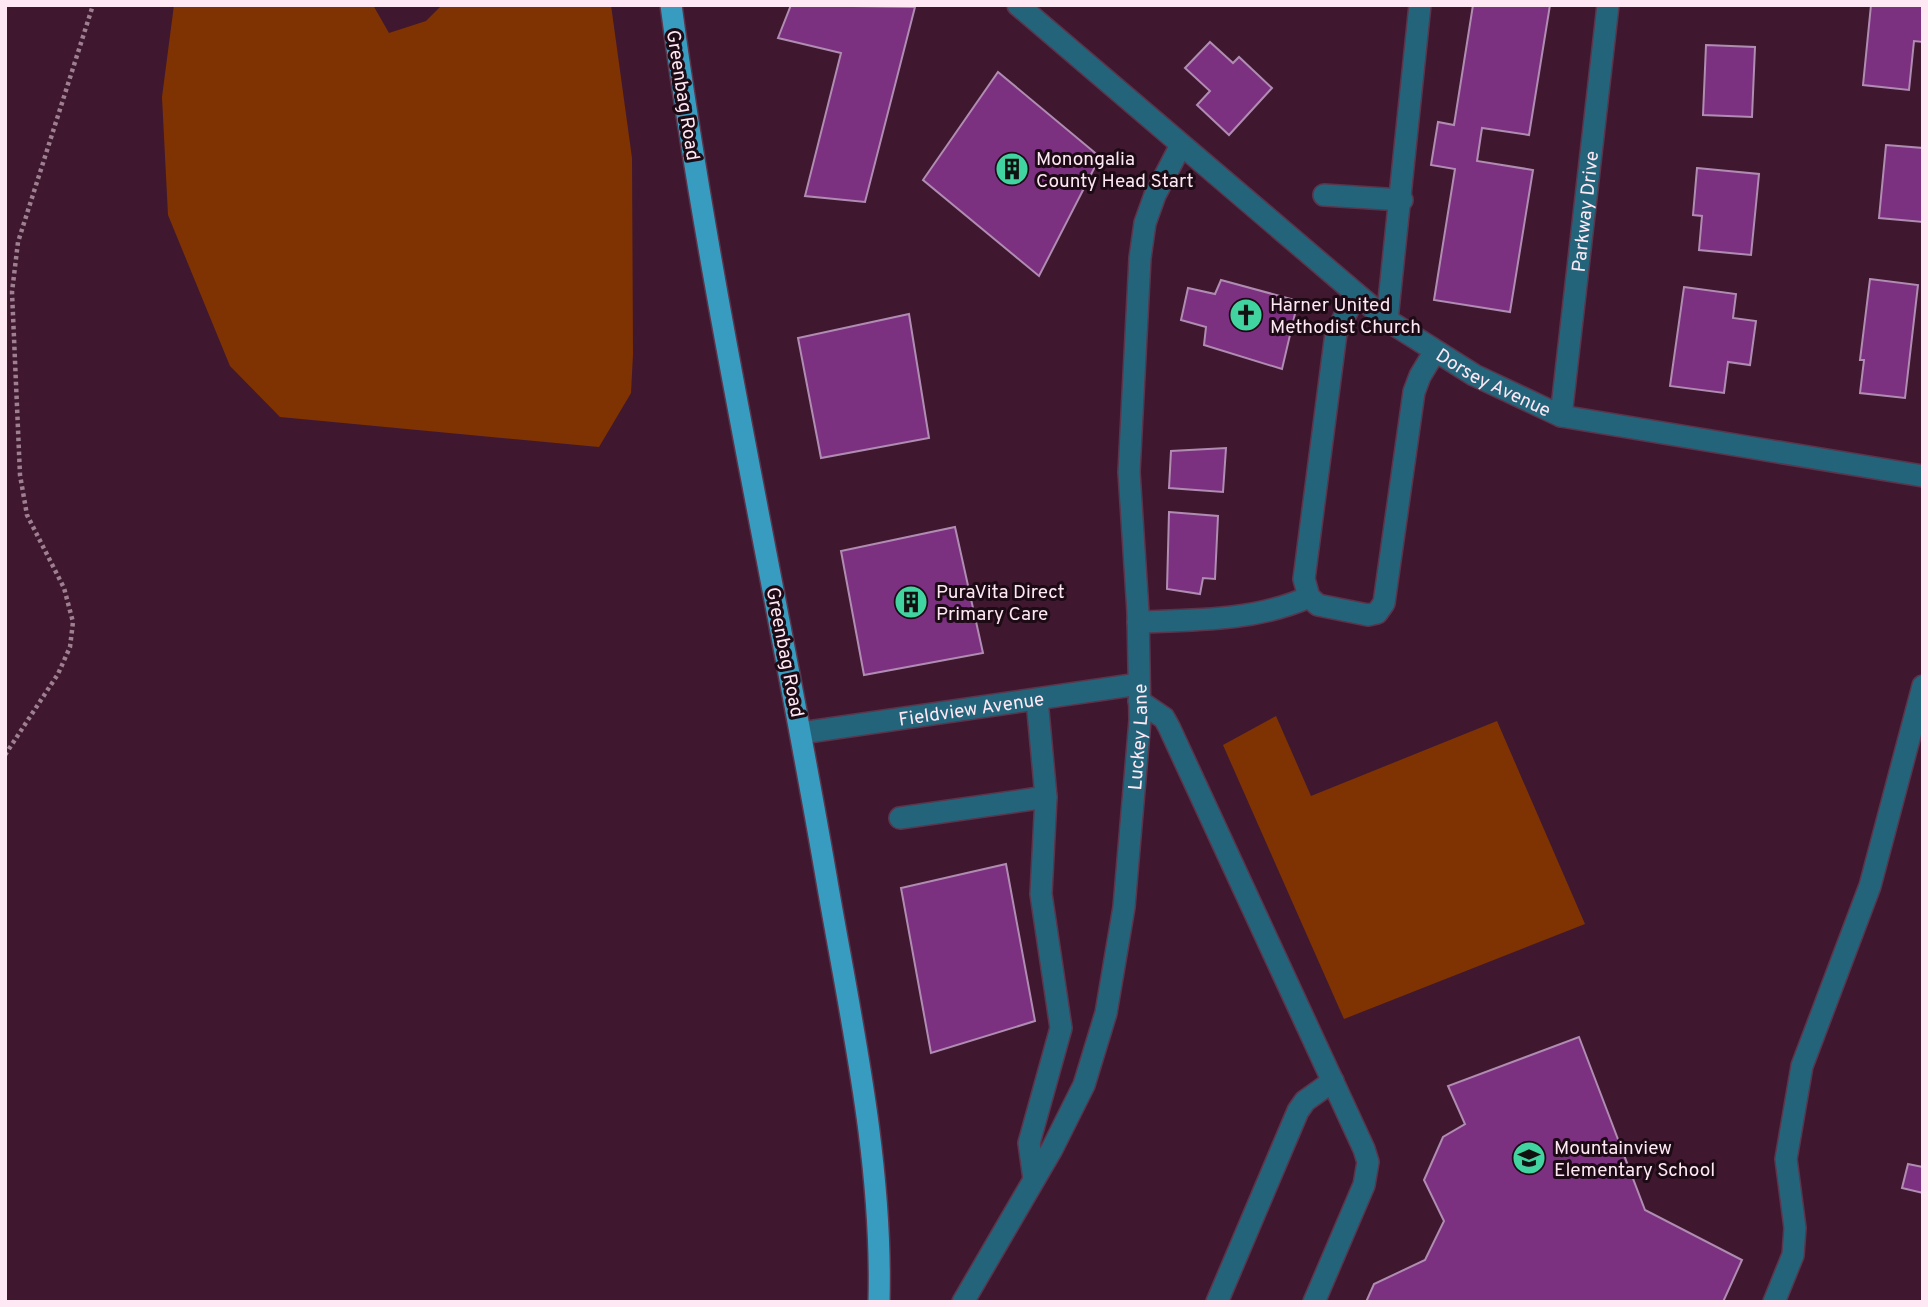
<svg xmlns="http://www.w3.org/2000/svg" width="1928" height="1307" viewBox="0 0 1928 1307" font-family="Overpass,sans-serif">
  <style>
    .green { fill: #7f3303 }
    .building { fill: #7b3180; stroke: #b18cb2; stroke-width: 2 }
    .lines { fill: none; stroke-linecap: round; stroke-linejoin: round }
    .minor-casing { stroke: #5a354b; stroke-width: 24 }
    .major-casing { stroke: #5a354b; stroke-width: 24 }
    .path { stroke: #9e8091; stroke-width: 4.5; stroke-dasharray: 3.5 3.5; stroke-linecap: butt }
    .minor { stroke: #24647b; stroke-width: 21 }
    .major { stroke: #379cbf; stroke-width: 21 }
    .labels { text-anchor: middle; stroke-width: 6; stroke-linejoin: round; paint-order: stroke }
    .street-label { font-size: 19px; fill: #fde8f3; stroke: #1c0a14 }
    .poi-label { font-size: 19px; fill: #fde8f3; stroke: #1c0a14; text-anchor: start }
  </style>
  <rect width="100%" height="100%" fill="#3f1830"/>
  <path class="green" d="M174,5H373L389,33L426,21L442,5H611L632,158L633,354L631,393L599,447L280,417L230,366L168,215L162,97Z
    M1276,716L1311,796L1497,721L1585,924L1344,1019L1223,745Z"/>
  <path class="building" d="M791,5L915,7L865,202L805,196L841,53L778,38Z
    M1473,5H1550L1529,135L1482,128L1477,161L1533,170L1510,312L1434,300L1455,169L1431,165L1438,122L1454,125Z
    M1871,5H1923V42L1914,41L1909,90L1863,85Z
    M1210,42L1233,63L1239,57L1272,88L1229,135L1197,105L1210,91L1185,68Z
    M1706,45L1755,47L1752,117L1703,115Z
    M998,72L1100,157L1039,276L923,180Z
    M1886,145L1923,148V222L1879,218Z
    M1697,168L1759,174L1751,255L1699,250L1702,216L1693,215Z
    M1870,279L1918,285L1905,398L1860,393L1864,360H1860Z
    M1221,280L1298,301L1282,369L1204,345L1206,327L1181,320L1188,288L1215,294Z
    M1684,287L1736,294L1733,318L1756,321L1750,365L1728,362L1724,393L1670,386Z
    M909,314L929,438L821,458L798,338Z
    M1226,448L1223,492L1169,488L1171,451Z
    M1169,512L1218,516L1215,579L1203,578L1200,594L1167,589Z
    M955,527L983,653L864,675L841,551Z
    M1006,864L1035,1021L931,1053L901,888Z
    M1579,1037L1645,1210L1742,1260L1723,1302H1366L1374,1284L1425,1260L1444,1221L1424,1180L1443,1137L1465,1124L1448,1086Z
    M1908,1164L1923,1167V1193L1902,1188Z"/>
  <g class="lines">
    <defs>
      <g id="minor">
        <path id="s1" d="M1018,5L1387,320L1474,375L1561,416L1923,476"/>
        <path d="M1324,195L1402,200"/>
        <path d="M1356,294L1336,333L1304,579L1309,597L1318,605L1368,615L1377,613L1384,603L1414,392L1420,376L1435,351"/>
        <path d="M1387,320L1420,5"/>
        <path id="s2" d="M1561,416L1608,5"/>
        <path d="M1138,622C1196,620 1255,621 1309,597"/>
        <path d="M1139,701L1164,718L1169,727L1364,1149L1368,1162L1364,1185L1314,1302"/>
        <path id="s3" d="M801,733L1139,684"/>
        <path d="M900,818L1046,797L1037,700"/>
        <path d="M1034,1179L1029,1143L1061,1028L1041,894L1046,797"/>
        <path id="s4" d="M963,1302L1052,1149L1084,1085L1106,1013L1124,907L1140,720L1138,612L1129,472L1140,258L1145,223L1155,195L1181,145"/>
        <path d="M1217,1302L1298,1111L1305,1101L1333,1081"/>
        <path d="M1774,1302L1793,1255L1795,1228L1786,1159L1802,1066L1870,886L1923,686"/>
      </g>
      <path id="major" d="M671,5C710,295 775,582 825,870C849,1012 883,1157 879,1302"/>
    </defs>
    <use href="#minor" class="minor-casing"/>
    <use href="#major" class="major-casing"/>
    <path class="path" d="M5,755L58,674L70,647L73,622L64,588L27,515L20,475L12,292L18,242L93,5"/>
    <use href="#minor" class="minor"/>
    <use href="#major" class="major"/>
  </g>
  <defs>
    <symbol id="building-disc" viewBox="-11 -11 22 22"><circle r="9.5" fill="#41d4a1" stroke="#1c0a14"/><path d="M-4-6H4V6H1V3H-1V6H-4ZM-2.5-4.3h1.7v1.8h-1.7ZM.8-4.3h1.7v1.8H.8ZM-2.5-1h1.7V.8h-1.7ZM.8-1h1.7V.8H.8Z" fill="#111"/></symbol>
    <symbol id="church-disc" viewBox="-11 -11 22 22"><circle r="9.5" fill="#41d4a1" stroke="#1c0a14"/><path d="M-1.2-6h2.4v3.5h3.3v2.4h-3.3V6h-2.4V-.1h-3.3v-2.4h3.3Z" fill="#111"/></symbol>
    <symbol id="school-disc" viewBox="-11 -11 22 22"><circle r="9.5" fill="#41d4a1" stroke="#1c0a14"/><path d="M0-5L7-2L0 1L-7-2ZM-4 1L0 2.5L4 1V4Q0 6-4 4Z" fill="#111"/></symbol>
  </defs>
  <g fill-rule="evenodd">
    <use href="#building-disc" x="993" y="150" width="38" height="38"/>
    <use href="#church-disc" x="1227" y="296" width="38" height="38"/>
    <use href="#building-disc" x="892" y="583" width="38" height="38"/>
    <use href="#school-disc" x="1510" y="1139" width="38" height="38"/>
  </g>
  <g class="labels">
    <g class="street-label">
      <text transform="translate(684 95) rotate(81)" y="7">Greenbag Road</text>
      <text dy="7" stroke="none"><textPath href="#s2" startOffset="206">Parkway Drive</textPath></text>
      <text dy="7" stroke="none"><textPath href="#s1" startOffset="609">Dorsey Avenue</textPath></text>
      <text transform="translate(786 652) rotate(79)" y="7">Greenbag Road</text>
      <text dy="7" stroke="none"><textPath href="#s3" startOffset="172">Fieldview Avenue</textPath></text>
      <text dy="7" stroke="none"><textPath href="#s4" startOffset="602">Luckey Lane</textPath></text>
    </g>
    <g class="poi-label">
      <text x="1036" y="165">Monongalia<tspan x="1036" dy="22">County Head Start</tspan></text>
      <text x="1270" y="311">Harner United<tspan x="1270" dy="22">Methodist Church</tspan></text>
      <text x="936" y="598">PuraVita Direct<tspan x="936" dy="22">Primary Care</tspan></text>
      <text x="1554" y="1154">Mountainview<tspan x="1554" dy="22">Elementary School</tspan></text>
    </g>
  </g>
  <rect width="1928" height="1307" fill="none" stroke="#fde8f3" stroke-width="14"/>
</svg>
